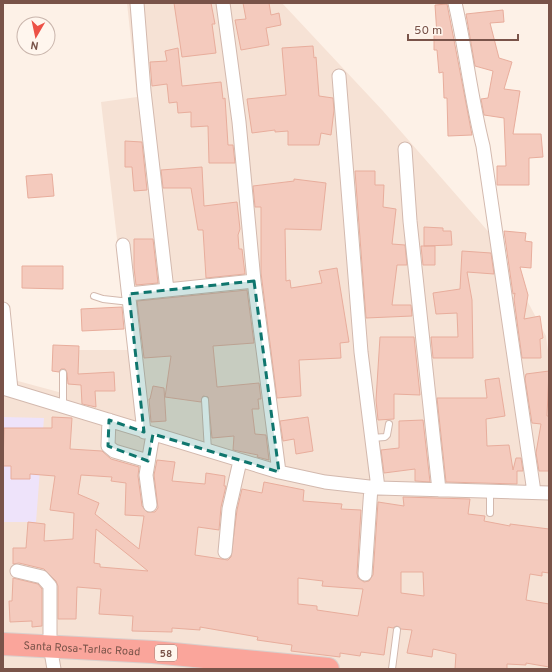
<svg xmlns="http://www.w3.org/2000/svg" width="552" height="672" viewBox="0 0 552 672" font-family="Overpass,sans-serif">
  <style>
    .residential { fill: #f6e2d5 }
    .education { fill: #eee3fa }
    .building { fill: #f4cabd; stroke: #e8ad9c; fill-rule: evenodd }
    .lines { fill: none; stroke-linecap: round; stroke-linejoin: round }
    .lane-casing { stroke: #d3b9ae; stroke-width: 8 }
    .street-casing { stroke: #d3b9ae; stroke-width: 15 }
    .highway-casing { stroke: #d9cfcc; stroke-width: 24 }
    .lane { stroke: #fff; stroke-width: 6 }
    .street { stroke: #fff; stroke-width: 13 }
    .highway { stroke: #faa59b; stroke-width: 22 }
    .marked { fill: #0f766e; fill-opacity: 0.2; stroke: #0f766e; stroke-width: 3; stroke-dasharray: 8 5; stroke-linejoin: round }
    .labels { text-anchor: middle; stroke-width: 4; stroke-linejoin: round; paint-order: stroke }
    .shield { fill: #fff6ee; stroke: #a1847a; stroke-width: 1 }
    .shield-label { font-size: 10px; font-weight: bold; fill: #795349 }
    .street-label { font-size: 11px; fill: #795349; stroke: #fff6ee }
  </style>
  <rect width="100%" height="100%" fill="#fdf1e7"/>
  <path class="residential" d="M127,3H282L383,111L493,237L546,336L549,358V669H3V377L66,394L72,350H130L101,102L137,97Z"/>
  <path class="education" d="M3,417L44,418L36,522H3Z"/>
  <path class="building" d="M174,3H211L215,24H212L216,53L182,57Z
    M243,3H269L271,15L279,13L281,25L266,28L269,45L241,50L235,20L246,19Z
    M447,4L454,40L472,135L448,136L447,98H444L443,72L439,73L437,50H434V35H437L435,5Z
    M503,10L504,22L490,23L499,58L512,62L504,89L520,91L513,134H541L543,157L529,158V185H497V166H506L504,118L484,115L481,99L488,98L493,71L475,66L466,14Z
    M313,46L314,58L316,57L319,96L333,98L334,110L331,135L321,133L319,145H288V131L275,132V130L252,133L247,99L286,95L282,48Z
    M178,48L182,86L221,82L223,99L225,98L228,145H233L235,163H209L208,126L191,127V112L178,113L177,102L169,103L167,84L152,86L150,62L167,61L165,51Z
    M125,141L142,142L147,190L134,191L132,167H125Z
    M202,167L204,206L237,202L240,229L238,235L239,249H242L245,274L206,278L203,230H198L191,188H163L161,170Z
    M355,171H375V185H384L383,207L396,209L392,244L405,245L407,265H397L392,305H411L412,316L366,318Z
    M52,174L54,196L28,198L26,176Z
    M294,179L326,183L321,230L285,229L286,281L290,280L291,288L322,283L319,271L337,268L349,342L340,343L341,358L299,360L301,396L277,398L261,273V207H255L253,186L294,181Z
    M424,227L443,228V231H451L452,245L424,246Z
    M504,231L526,233L525,241L532,242L531,268L520,267L528,295L524,319L540,316L543,338L540,339L541,358H522L514,299L515,293L513,294Z
    M134,239H153L158,283L136,285L134,268Z
    M421,246H435V265H423Z
    M462,251L491,253L494,274L467,272L472,300L473,358H433L431,337H458L457,313L436,314L433,293L460,289Z
    M22,266H63V289L22,288Z
    M247,290L254,343L213,346L217,387L259,383L261,399H258L259,409H252L255,434L266,435L269,460L257,457L258,455L233,450L234,436L212,438L208,397L203,396L201,402L165,397L171,356L144,358L137,301Z
    M122,307L124,329L82,331L81,309Z
    M380,337H414L420,395L394,394V419L378,420L376,400Z
    M53,345L79,346L78,374L114,372L115,391H95L96,407L82,404L81,385L68,384L67,373L65,369H61L59,372L52,371Z
    M549,371L547,416H549V471H539L536,453L541,424L532,423L525,379L526,374Z
    M499,378L505,416L486,419L487,446L509,445L513,470L516,458H521L523,471H517V484L446,482L437,398H487L485,380Z
    M153,386L164,388L166,421L151,422L149,399H150Z
    M52,417L72,418L70,449L102,451L111,459L139,467L138,476L142,506L147,512H155L158,508L154,475L157,460L175,462L172,481L205,484L206,473L225,476L224,486H226L221,507L219,530L198,527L195,555L228,560L231,557L237,510L242,489L262,493L264,482L304,490L303,501L342,504L341,509L361,510L357,573L358,578L364,582L369,581L373,575L378,502L404,506L403,497L470,499L468,514L485,516L484,521L510,526V524L549,529V573L542,572V576L530,574L526,600L549,604V667L526,663V665L507,664V669H455L456,654L433,649L432,657L407,653L412,630L401,629L397,626L393,628L388,627L384,655L361,652L360,656L340,653V657L291,651L292,645L257,640L258,637L200,627V630L172,628V632L132,631L133,616L99,614L101,589L77,587L76,619H58V586L56,581L44,569L19,563L13,564V548H26L28,522L45,524L44,541L73,539L74,513L50,510L55,476L30,474V479H11V466H3L4,428H52ZM81,475L112,477L111,481L126,483L125,515L144,516L139,549L95,514L99,503L78,494ZM96,529L131,557L148,571L100,567V564L94,563ZM401,572H423L424,596L401,593ZM298,578L323,581L322,586L363,589L358,616L317,610V606L298,604Z
    M308,417L313,451L296,454L294,439L283,441L280,421Z
    M423,420L430,482L415,481V469L384,473L381,450L399,448V421Z
    M13,578L38,584L42,589V626L32,627V621L10,622L9,601H12Z"/>
  <g class="lines">
    <defs>
      <path id="lane" d="M94,296L103,299L130,302
        M205,400L208,451
        M63,405V373
        M372,438L385,437L387,435L389,424
        M490,491V513
        M392,669L397,630"/>
      <path id="street" d="M223,3L239,122L254,281L279,472
        M455,3C466,50 471,99 483,146L534,492
        M339,76L361,352L378,488
        M405,149L410,221L439,490
        M123,245L144,432
        M167,290L254,281
        M129,294L167,290L144,91L137,3
        M3,309L11,390
        M3,388L279,472L325,482L378,488L549,493
        M109,420L108,446L114,451L148,461
        M150,505L146,475L153,434
        M225,552L229,509L240,461
        M17,571L42,577L50,586V646L54,669
        M365,574L371,487"/>
      <g id="highway">
        <path id="s1" d="M3,644L153,652L328,669"/>
      </g>
    </defs>
    <use href="#lane" class="lane-casing"/>
    <use href="#street" class="street-casing"/>
    <use href="#highway" class="highway-casing"/>
    <use href="#lane" class="lane"/>
    <use href="#street" class="street"/>
    <use href="#highway" class="highway"/>
  </g>
  <path class="marked" d="M254,281L279,472L153,434L148,461L108,446L109,420L144,432L129,294Z"/>
  <g class="labels">
    <rect class="shield" x="155" y="645" width="22" height="16" rx="3"/>
    <g class="shield-label">
      <text x="166" y="657">58</text>
    </g>
    <g class="street-label">
      <text dy="4" stroke="none"><textPath href="#s1" startOffset="79">Santa Rosa-Tarlac Road</textPath></text>
    </g>
  </g>
  <rect width="552" height="672" fill="none" stroke="#795349" stroke-width="8"/>
  <g transform="translate(36 36) rotate(189)"><circle r="19" fill="#fff6ee" stroke="#c9b5ac"/>
  <path d="M0-3L7 15L0 10L-7 15Z" fill="#ed5146"/>
  <text y="-6" font-size="11" font-weight="bold" text-anchor="middle" fill="#795349">N</text>
  </g>
  <path d="M408 34v6h110v-6" fill="none" stroke="#795349" stroke-width="2"/>
  <text x="414" y="34" font-size="12" fill="#795349" stroke="#fff6ee" stroke-width="3" paint-order="stroke">50 m</text>
</svg>
